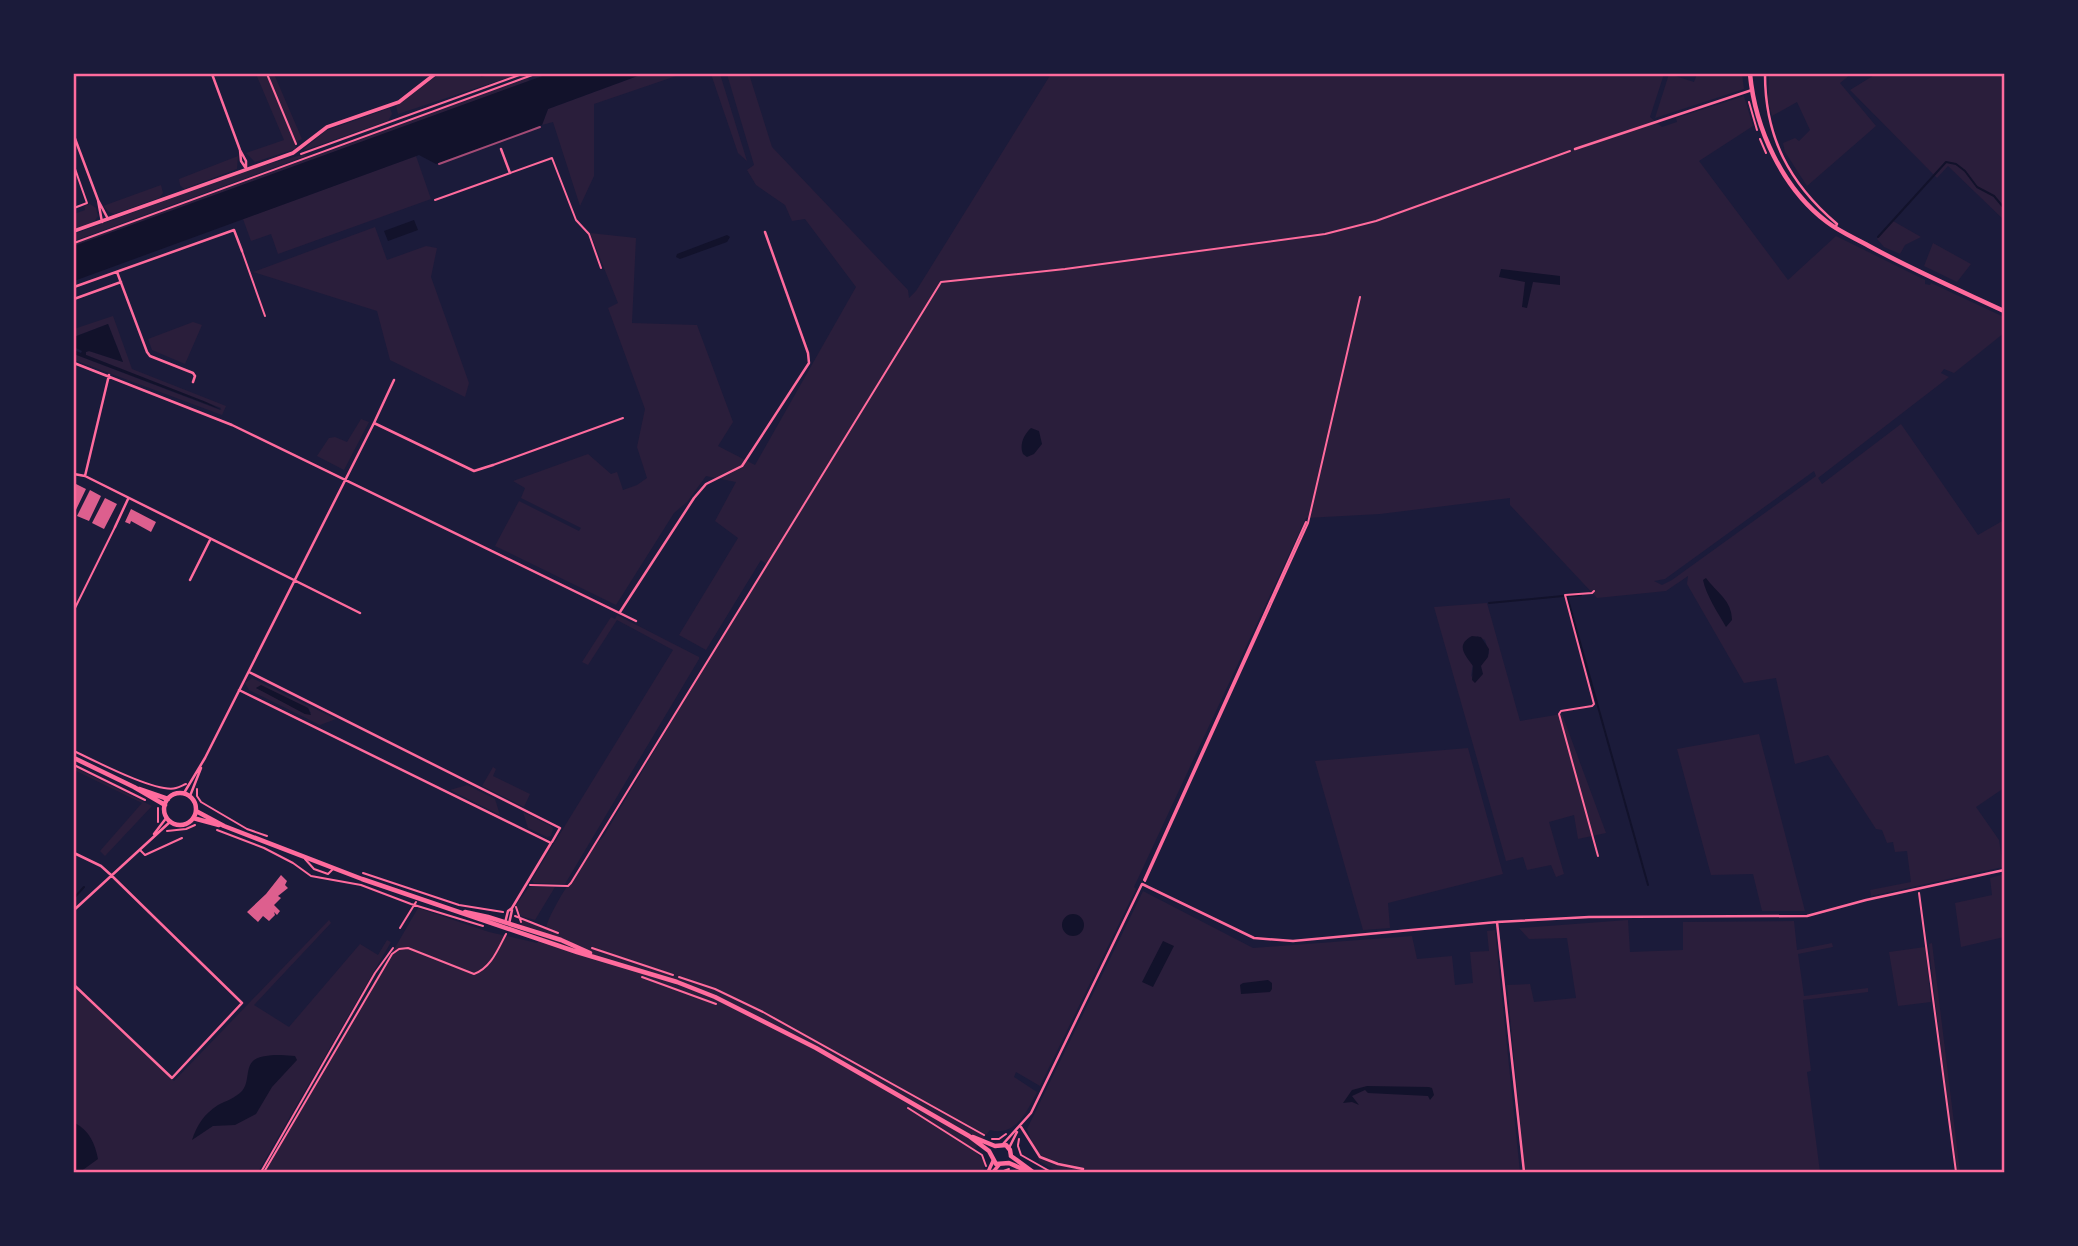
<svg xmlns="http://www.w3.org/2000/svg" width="2078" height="1246" viewBox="0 0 2078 1246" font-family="Overpass,sans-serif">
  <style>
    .green { fill: #2a1e3b; fill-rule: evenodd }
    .water { fill: #12122b }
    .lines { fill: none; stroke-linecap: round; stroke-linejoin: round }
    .stream { stroke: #12122b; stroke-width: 2 }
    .building { fill: #dd5f8e }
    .path { stroke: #ff6b9d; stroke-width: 2 }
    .service { stroke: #ff6b9d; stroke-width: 2 }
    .minor { stroke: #ff6b9d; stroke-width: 2.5 }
    .tertiary { stroke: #ff6b9d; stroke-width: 3.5 }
    .secondary { stroke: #ff6b9d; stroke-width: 4.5 }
    .rail { stroke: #a44b75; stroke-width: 2 }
    .neatline { fill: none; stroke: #ff6b9d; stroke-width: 2.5 }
  </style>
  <rect width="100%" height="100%" fill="#1b1b3a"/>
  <path class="green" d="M256,74H274L302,139L298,141L295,149L255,162L246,153L284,140Z
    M439,74H480L481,77L491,74H519L398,114L396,106Z
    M643,74H682L594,104V176L580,206L553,122L542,125L548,109Z
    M711,74H720L747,161L738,153Z
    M727,74H749L772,147L908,290L909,298L916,291L1051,74H1664L1650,117L1662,127L1677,122L1676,118L1744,96L1753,126L1699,161L1788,280L1836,236L1925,280V284L1930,285L1931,283L2004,317V333L1954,373L1944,369L1941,373L1949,377L1818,478L1822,484L1901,424L1978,535L2004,520V788L1976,807L1999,840L2003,867L1871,896L1870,890L1911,882L1907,851L1895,852L1893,842L1887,843L1882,830L1876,829L1828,755L1795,764L1776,678L1744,683L1687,584L1688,576L1666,591L1597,598L1510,505V498L1380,514L1306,518L1134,887L1136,889L1040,1086L1016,1072L1014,1077L1037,1092C1027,1111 1016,1137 990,1130L974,1150L985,1162L983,1172H265L418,908L489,932L537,943L543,933L521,926L522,919L546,928C550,909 588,852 603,837L766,564L761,560L706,650L679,635L738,538L715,521L736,482L706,476L687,502L674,513L616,605L495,546L519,501L579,531L581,528L521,498L525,488L513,481L588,454L611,474L617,472L623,490L637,485L647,478L637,447L645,409L608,308L618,303L590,233L636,238L632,323L697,325L733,422L718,446L755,465L856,287L805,219L792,221L785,205L756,185L747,170L754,165ZM1814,471L1816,476L1672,580L1662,585L1654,581L1665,579Z
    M1669,74L1694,82L1697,74H1742L1744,89L1655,118Z
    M1769,74H1851L1840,83L1876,126L1807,186L1785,152L1783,143L1795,138L1799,141L1810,130L1797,102L1772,116L1768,101Z
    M1876,74H2004V220L1948,166L1937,178L1850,90Z
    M528,78L529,81L74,246V244Z
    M390,108L392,114L388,121L305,150L304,149L325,131Z
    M305,154L306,156L74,241V234L257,167Z
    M238,156L237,169L184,189L180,185L179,179Z
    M416,156L431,199L278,254L271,234L251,241L243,219Z
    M161,185L163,193L159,198L114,214L109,212L103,206Z
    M90,204L96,208L98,216L94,222L74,229V214L85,210L84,206Z
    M1893,221L1921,237L1905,245L1900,254L1884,247L1877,239Z
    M375,227L387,260L426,246L437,248L431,277L469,383L465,397L390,360L377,311L253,272Z
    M1933,243L1971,264L1957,282L1924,266Z
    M113,316L132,369L226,406L222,415L74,360V354L220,410L221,408L206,402L86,355V352L89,351L123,362L108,324L74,337V329Z
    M193,322L202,325L185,364L152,350L148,339Z
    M361,419L369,422L344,470L317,456L329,438L335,437L347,442Z
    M1487,603L1520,721L1562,714L1606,833L1578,839L1574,815L1549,822L1564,874L1556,877L1551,865L1527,870L1523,857L1506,861L1434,607ZM1477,636L1485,640L1489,653L1471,677Z
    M617,615L699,657V659L565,884L534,883L532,880L534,876L673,650L617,620L588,665L582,662L611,617L615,619Z
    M252,678L336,719L320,725L249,690L245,683ZM261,686L308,708L311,713L305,714L266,692L256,688Z
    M1759,734L1805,911H1762L1753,874L1711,875L1677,749Z
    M1468,748L1503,874L1388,903L1390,928L1363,930L1315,761Z
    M74,767L152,806L105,856L100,851L142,803L74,770Z
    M493,767L496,769L493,776L530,794L524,807L482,786Z
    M467,785L495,799L500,815L450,790Z
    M523,812L551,826L553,829L551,836L547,837L528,828Z
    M2004,874V937L1961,947L1955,903L1992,895L1990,878Z
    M529,887H555L535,920L521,916L516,905Z
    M1143,891L1253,948L1412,936L1417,959L1452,956L1455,985L1473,983L1470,952L1489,951L1487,931L1495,930L1520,1172H1058L1039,1161L1027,1129Z
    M329,920L331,923L254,1005L289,1027L360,944L378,955L387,940L391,942L258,1172H74V987L174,1081Z
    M1628,920L1630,952L1683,950V922L1794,921L1797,950L1832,943L1833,947L1798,954L1804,996L1868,988V992L1803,1000L1811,1071L1807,1072L1820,1172H1525L1507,985L1530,984L1534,1002L1576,998L1567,938L1529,939L1519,928Z
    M1932,943L1960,1172H1956L1953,1152L1931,966L1929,944Z
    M1925,947L1931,1002L1898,1006L1889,952Z"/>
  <path class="water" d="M548,74H643L548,109L542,125L436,164L419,155L74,281V246Z
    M414,220L418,230L388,241L384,231Z
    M727,235L730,237L727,242L680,259L676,257L677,254Z
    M1501,269L1560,276V285L1533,282L1527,308L1522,307L1525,282L1499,277Z
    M108,324L123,362L89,351L86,352V355L206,402L222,410L74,354V350L81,353L82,351L74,347V337Z
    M1031,428L1039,431L1042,444L1034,454L1027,457L1023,454C1019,445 1024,434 1031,428Z
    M1706,578C1716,592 1732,600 1732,620L1726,627C1718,613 1706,595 1703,580Z
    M1472,636L1481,637L1489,649L1488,657L1481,666L1483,674L1475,683L1472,680L1473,666C1465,655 1455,645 1472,636Z
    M261,685L308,708L311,715L305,714L256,688Z
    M1062 925a11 11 0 1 1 22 0a11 11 0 1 1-22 0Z
    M1163,941L1174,946L1153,987L1142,982Z
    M1268,980L1272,983V989L1270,992L1241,994L1240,985L1243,983Z
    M281,1055L295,1056L297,1060L272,1087L256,1114L235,1125L213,1126L192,1140C197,1125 204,1114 218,1105C226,1101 235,1098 242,1091C250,1082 245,1067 254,1060C262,1055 273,1055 281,1055Z
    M1367,1086L1429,1087L1432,1088L1434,1095L1430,1100L1428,1096L1368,1093L1365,1090L1352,1096L1359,1105L1352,1102L1343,1103L1352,1090Z
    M75,1123C90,1131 95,1144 98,1159L80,1172H74Z"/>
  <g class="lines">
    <path class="stream" d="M1878,237L1946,162L1956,164L1965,171L1977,187L1994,196L2004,208
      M1567,596L1648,885
      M1569,596L1581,595
      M1489,603L1563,596
      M74,898L84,887"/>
  </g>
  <path class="building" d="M74,483L86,489L74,514Z
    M90,490L101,496L89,521L77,516Z
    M105,498L117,504L104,529L92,523Z
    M131,509L156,522L151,532L131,521L130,524L125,522Z
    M281,875L287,881L285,885L288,888L278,896L281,898L274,905L280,911L277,915L274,912L275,915L269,921L263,916L258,922L247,912L266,894Z"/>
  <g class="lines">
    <path class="path" d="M267,74L296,144
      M1749,102L1757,130
      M1760,139L1766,153
      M301,154L522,74
      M74,243L535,74
      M1594,591L1592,593L1565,595L1594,704L1592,706L1561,711L1559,714L1598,856
      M74,751C93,760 158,794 176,788C180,787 183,785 186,784
      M74,765L145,800
      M197,789V796L201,802L247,829L267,836
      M158,822V808
      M217,830L264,848L293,863L311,876L361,885L411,904L483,926
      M167,831L186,829L195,825
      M363,873L459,905L503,912
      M1144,880L1306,522
      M1145,881L1308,523L1360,297
      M530,885L568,886L571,883L941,282L1065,269L1325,234L1376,221L1570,151
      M1919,893L1956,1172
      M516,907L521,922
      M515,916L558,933
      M400,928L416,902
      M592,948L673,975
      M642,977L716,1004
      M679,977L715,989L763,1012L984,1135
      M908,1108L982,1155L986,1166
      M992,1139H999L1006,1134
      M1018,1145L1019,1139
      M1018,1146L1021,1155L1051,1172
      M261,1172L375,973L393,948
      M264,1172L392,954L399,949L408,948L474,974C491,968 498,949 506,934
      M1001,1172L1009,1169"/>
    <path class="service" d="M74,166L87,203L74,208
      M435,200L552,158L576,220L589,234L601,268
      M242,251L265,316
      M493,465L623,418
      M74,610L115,527
      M140,850L145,855L182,838
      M305,859L314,869L328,874L333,869"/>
    <path class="minor" d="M212,74L240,150L246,161V168
      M1765,74C1765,137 1789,183 1837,224L1835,228
      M74,136L98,200
      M501,149L510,173
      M1575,149L1752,90
      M240,150L241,161L245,167
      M102,222L98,200L108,219
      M117,272L147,352L150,356L193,373L195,376L193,382
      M74,287L234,230L242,251
      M74,299L121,282
      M74,363L232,425L636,621
      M374,423L394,380
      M74,474L85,476L360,613
      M85,476L109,375
      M115,527L128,499
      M190,580L210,540
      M620,612L694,498L706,484L742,466L809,363L808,353L765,232
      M249,672L560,828L552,842
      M239,690L551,843L512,908L508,911L505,923
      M184,793L205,758L374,423L474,471L493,465
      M190,796L201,768
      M154,834L167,817
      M74,853L101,866L111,875L242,1003L172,1078L74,985
      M74,910L171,821
      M1497,922L1524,1172
      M509,924L512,910
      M1021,1127L1040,1157L1058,1164L1083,1169
      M1003,1144L1031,1113L1142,884L1254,938L1293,941L1497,922L1589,917L1807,916L1866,900L2004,870
      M1009,1148L1017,1132"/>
    <path class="tertiary" d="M74,231L293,153L327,127L399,102L435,74
      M988,1172L993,1161
      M993,1172L999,1165"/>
    <path class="secondary" d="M1750,74C1755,128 1782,188 1827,222C1840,232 1855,238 1869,246C1913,270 1959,290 2004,311
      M74,758L134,787L165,805
      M139,789L168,799
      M164 809a16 16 0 1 1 32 0a16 16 0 1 1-32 0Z
      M196,811L224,826L362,879L577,952L677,982L715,997L816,1048L969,1136L989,1151L996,1164L1009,1163L1029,1172
      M193,818L219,825
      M465,912L488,917L561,940L590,953
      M973,1137L995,1146
      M995,1146L1006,1145L1010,1150L1011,1156
      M1011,1156L1033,1172"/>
    <path class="rail" d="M439,164L540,127"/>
  </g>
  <rect width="2078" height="1246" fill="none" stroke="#1b1b3a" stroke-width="150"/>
  <rect x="75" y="75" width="1928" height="1096" class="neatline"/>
</svg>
